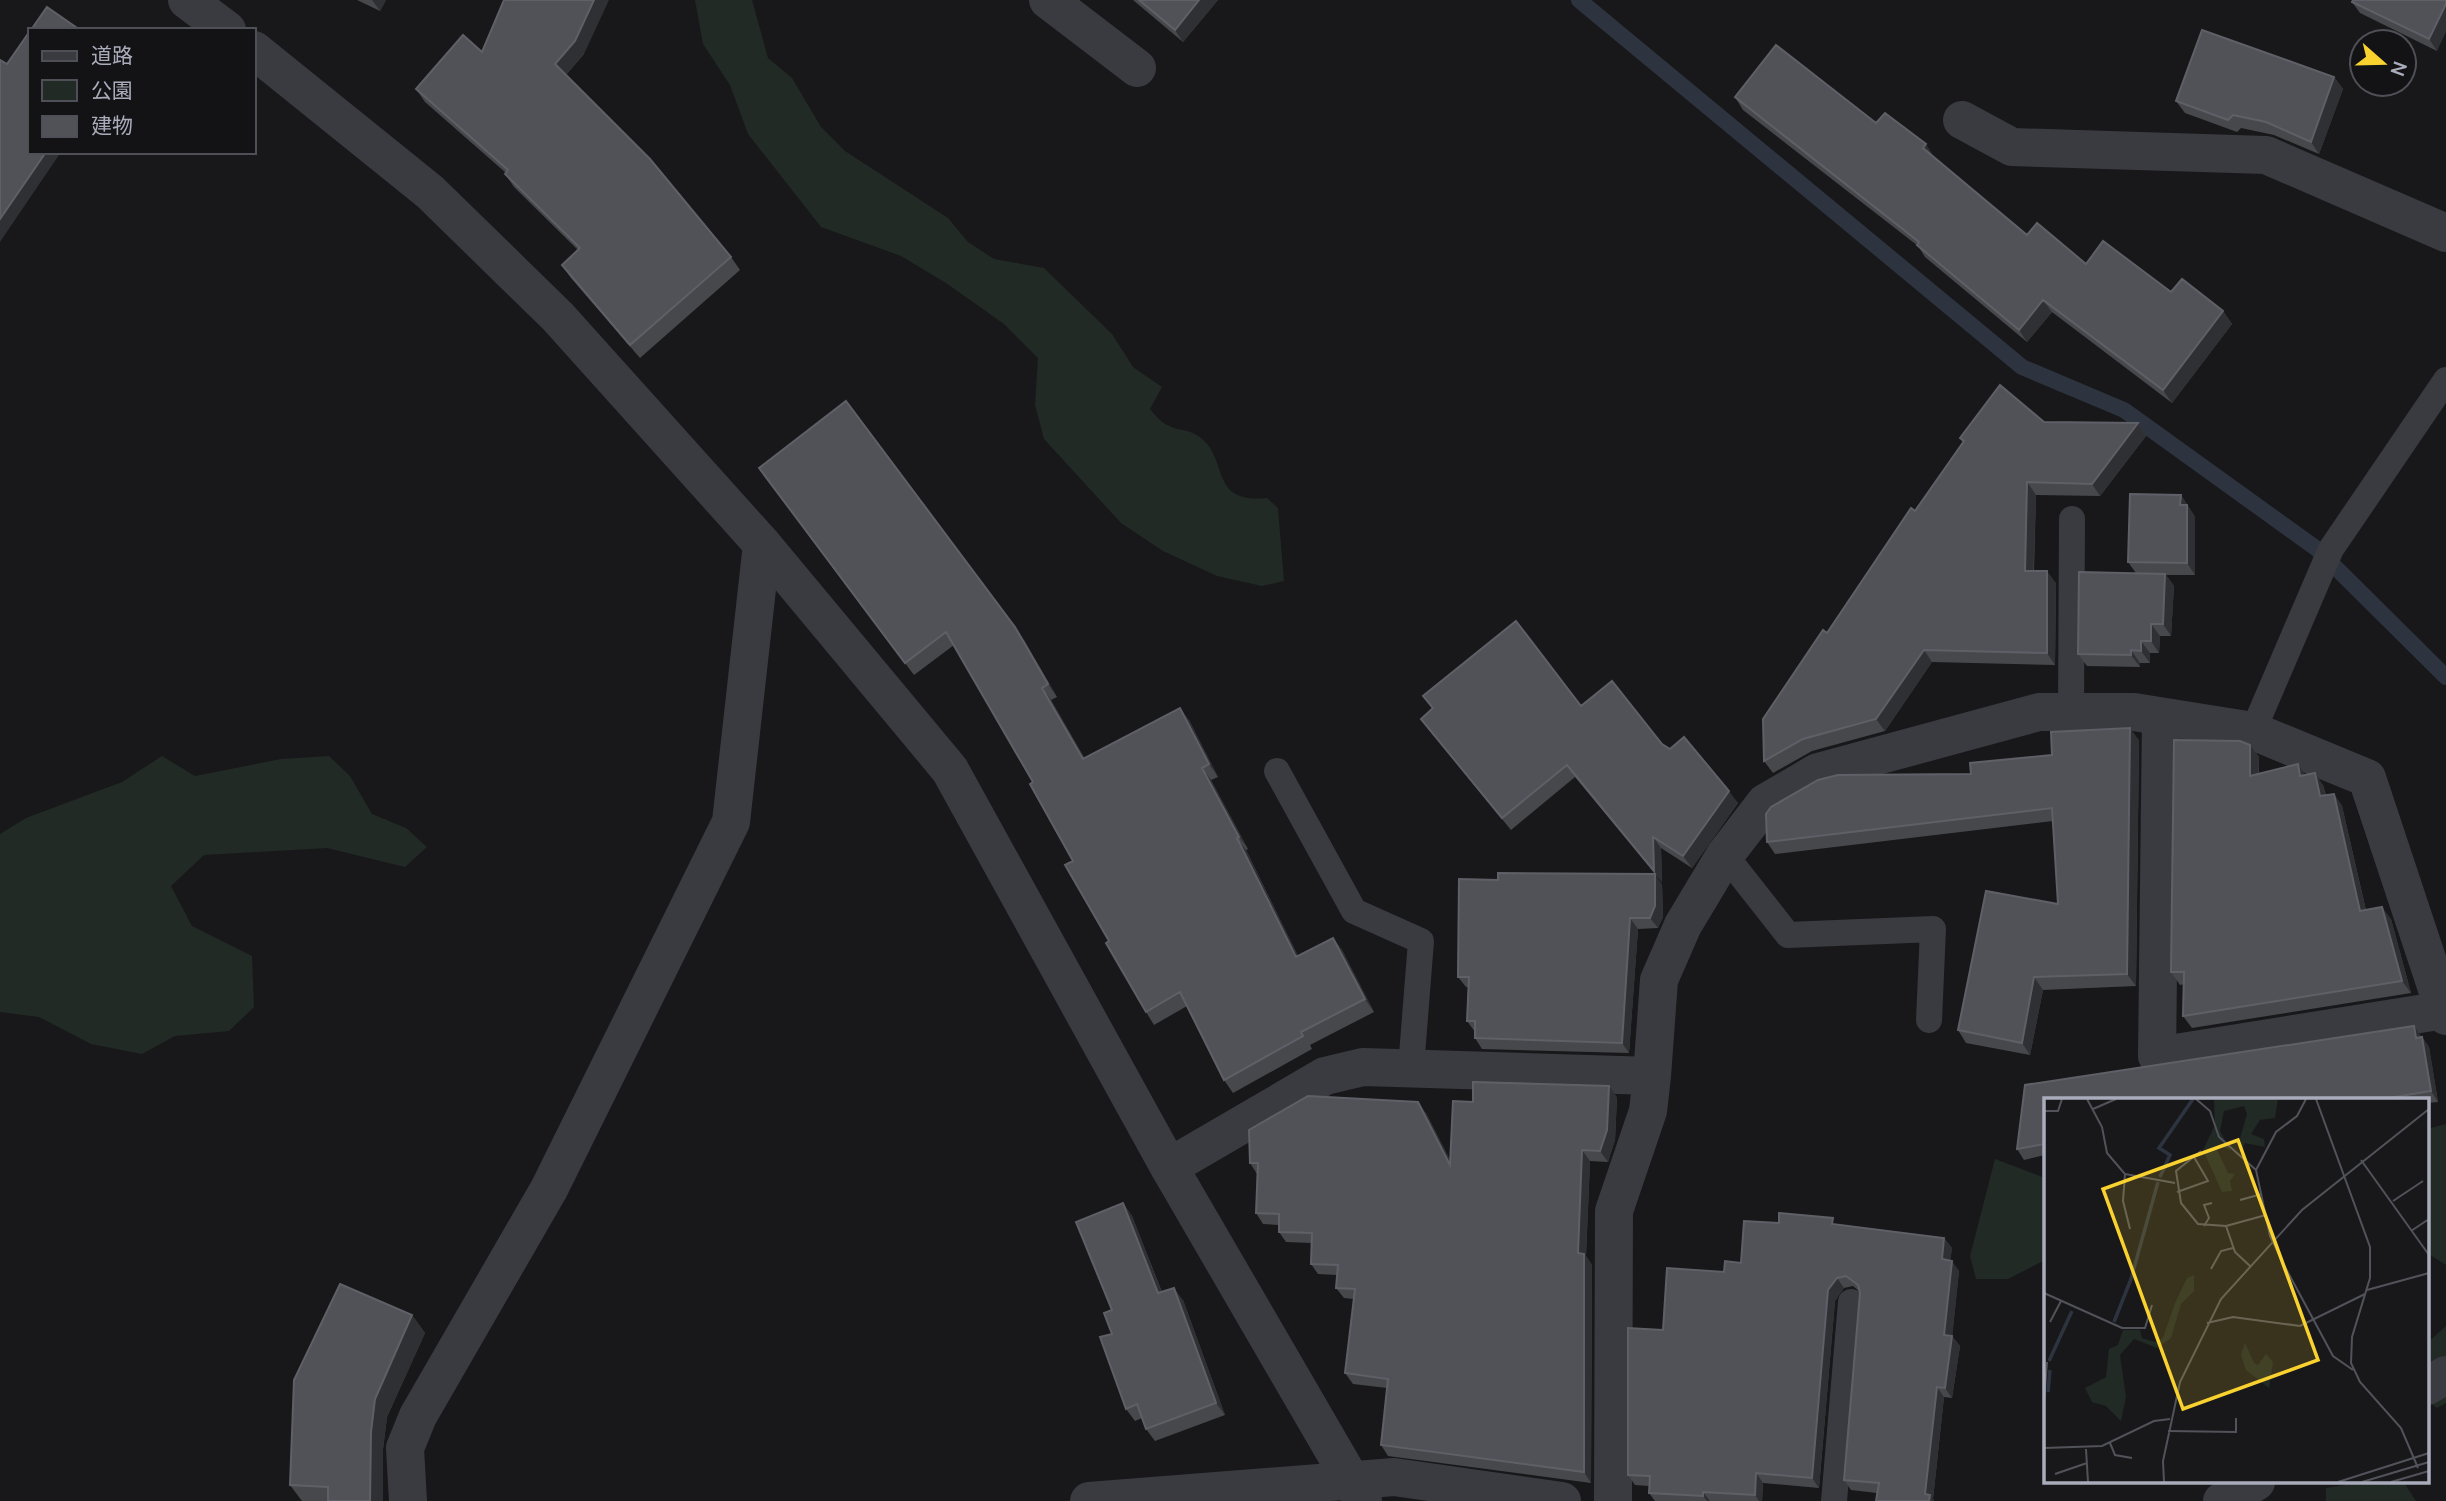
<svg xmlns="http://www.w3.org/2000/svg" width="2446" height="1501" viewBox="0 0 2446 1501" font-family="Manrope,'Noto Sans JP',sans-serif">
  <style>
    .green { fill: #212a24 }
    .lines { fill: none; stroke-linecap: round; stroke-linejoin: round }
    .stream { stroke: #2d343f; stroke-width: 16 }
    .service { stroke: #3a3b41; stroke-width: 26 }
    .minor { stroke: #3a3b41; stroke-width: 38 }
    .tertiary { stroke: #3a3b41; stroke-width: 38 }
    .wall { fill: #46484c }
    .shaded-wall { fill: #2f3033 }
    .building { fill: #515258; stroke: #5f6067; stroke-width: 2 }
    .inset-river { fill: none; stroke: #2d343f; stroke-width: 3.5 }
    .inset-road { fill: none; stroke: #52535a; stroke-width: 2 }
    .view { fill: #fad22f; fill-opacity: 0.15; stroke: #fad22f; stroke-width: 3.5 }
    .inset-edge { fill: none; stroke: #a9acba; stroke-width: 3.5 }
  </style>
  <rect width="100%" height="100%" fill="#18181a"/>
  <path class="green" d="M695,0H752L768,58L792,78L821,127L845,151L948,218L968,242L994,259L1044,268L1112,334L1133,367L1162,387L1150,409C1171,437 1184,424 1201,438C1229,460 1209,504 1267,498L1278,508L1284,581L1262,586L1217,576L1163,551L1121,523L1044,439L1035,405L1038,358L1004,324L946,283L901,256L821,227L748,134L730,85L703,44Z
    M162,756L195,776L281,759L329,756L350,776L372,814L406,828L427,847L405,867L327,848L204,855L171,886L192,926L252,956L254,1007L229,1031L175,1036L142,1054L91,1044L39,1017L0,1012V834L26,818L122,782Z
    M2446,1124V1265L2427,1253V1129Z
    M1995,1159L2045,1178V1260L2008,1279H1976L1970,1256Z
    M2446,1326V1403L2437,1408L2427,1401V1343Z
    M2363,1482L2405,1484L2416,1501H2326V1488Z"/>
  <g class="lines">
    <path class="stream" d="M1579,0L2022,367L2124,410L2317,549L2446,677"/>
    <path class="service" d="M2071,712L2072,519
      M2253,731L2331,549L2446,380
      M1277,771L1354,911L1421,941L1411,1068
      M1725,855L1788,935L1933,929L1929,1020
      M1834,1501L1851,1302"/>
    <path class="minor" d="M1048,0L1137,68
      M1962,120L2012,147L2266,155L2446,233
      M2161,717L2157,1056L2444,1010
      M1169,1167L1325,1076L1363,1067L1652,1076L1659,980L1683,925L1725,855L1765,803L1818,772L2039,712H2134L2253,731L2367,778L2446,1016
      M2427,1386L2446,1375
      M408,1501L405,1448L418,1416L549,1189L731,822L762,544
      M1089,1501L1394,1477L1562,1501
      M1613,1501L1614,1211L1648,1111L1652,1076
      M2222,1501L2256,1482"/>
    <path class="tertiary" d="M187,0L227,30
      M254,50L430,192L558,317L762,544L950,770L1169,1167L1363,1501"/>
  </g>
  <path class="wall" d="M357,0H386L380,11Z
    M1133,0H1218L1183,42Z
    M2446,0L2437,51L2360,13L2352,2Z
    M482,52L584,54L566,75L731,257L740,270L640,358L571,278L562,265L578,250L514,187L505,174L506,173L425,102L416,89Z
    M2334,77L2343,89L2319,154L2274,135L2241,128L2237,132L2185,113L2176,101Z
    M1735,97L1876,123L1934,157L2027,235L2086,264L2223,311L2232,324L2172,403L2052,312L2027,342L1925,257L1918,246L1743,110Z
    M2044,422L2138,423L2146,436L2100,496L2036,495L2034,571L2056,583L2055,665L1932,662L1885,731L1812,751L1773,773L1764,761L1827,633L1963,443L1960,438Z
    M768,480L1024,640L1057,697L1051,700L1085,759L1189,720L1218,777L1211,780L1248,849L1246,850L1298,956L1333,938L1342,950L1374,1012L1310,1045L1312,1049L1233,1093L1224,1080L1187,1006L1154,1025L1146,1012L1109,941L1073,861L1033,782L954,645L914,675Z
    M2181,495L2195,517V575H2166L2174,586L2171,636H2160L2159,653H2150V663H2140V667L2087,666L2078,654L2136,573L2128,562Z
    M1581,706L1662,744L1738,803L1692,868L1661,848L1662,882L1575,777L1511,830L1429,730L1421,719Z
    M2139,740L2136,986L2043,990L2030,1055L1966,1043L1958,1030L2058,904L2053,821L1775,854L1767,842L1971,774L2052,755Z
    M2250,745L2259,757V774L2305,775L2323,785L2326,795L2334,794L2342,806L2366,910L2391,919L2411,993L2192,1028L2183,1016L2184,984L2180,985L2171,972Z
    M1662,884L1663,917L1658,928L1638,929L1629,1053L1482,1049L1475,1038V1032L1467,1021L1468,987H1466L1458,977Z
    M2414,1026L2421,1037H2422L2429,1047L2438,1102L2427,1103V1100H2045V1155L2024,1160L2017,1149L2025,1085Z
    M1617,1097L1615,1140L1608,1162L1590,1161L1586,1256L1592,1265L1591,1483L1388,1456L1381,1445L1387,1388L1353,1384L1345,1373L1354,1299L1344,1298L1336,1288L1337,1275L1318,1274L1311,1264L1312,1243L1286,1242L1279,1232V1225L1263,1224L1256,1213L1257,1174L1250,1163L1426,1113L1451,1162L1473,1102Z
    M1123,1203L1132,1216L1162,1292L1183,1300L1225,1415L1155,1441L1146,1429L1142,1418L1135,1421L1126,1409L1112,1334V1310Z
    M1779,1223L1838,1225L1944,1238L1952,1248L1950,1260L1959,1271L1952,1336L1960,1346L1952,1398L1944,1397L1933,1499L1934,1501H1876L1877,1493L1851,1490L1844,1480L1860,1293L1859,1291L1853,1286L1844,1288L1835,1301L1819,1488L1763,1483L1762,1501H1655L1649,1493V1486L1635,1485L1628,1475L1663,1330L1724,1272L1741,1263Z
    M412,1315L425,1333L387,1417L383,1449V1501H302L290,1485Z"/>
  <path class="shaded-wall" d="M372,0H386L380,11Z
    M594,0H609L584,54L564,77L555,64Z
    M1199,0H1218L1183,42L1175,30Z
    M2446,4V32L2437,51L2429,39Z
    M2334,77L2343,89L2319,154L2311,142Z
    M1926,144L1934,157L1931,161L1923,148Z
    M46,152H61L0,242V219Z
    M2043,300L2052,312L2027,342L2019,330Z
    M2223,311L2232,324L2172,403L2163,390Z
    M2138,423L2146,436L2100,496L2092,484Z
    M2027,482L2036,495L2033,583L2025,571Z
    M2181,495L2195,517V575L2187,563L2180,505Z
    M2047,571L2056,583L2055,665L2047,653Z
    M2165,574L2174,586L2171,636L2163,624Z
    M2151,624L2160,636L2159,653L2151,641Z
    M1015,627L1024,640L1057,697L1048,684Z
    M2141,641L2150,653V663L2141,651Z
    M1924,650L1932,662L1885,731L1876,719Z
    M2131,650L2140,663V667L2131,655Z
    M1042,688L1051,700L1092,772L1083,759Z
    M1180,708L1189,720L1218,777L1209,764Z
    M2130,728L2139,740L2136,986L2127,974Z
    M2250,745L2259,757L2258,788L2250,776Z
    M2298,764L2306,777L2300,776Z
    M1202,768L1211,780L1248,849L1239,837Z
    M2315,773L2323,785L2329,809L2320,796Z
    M1729,791L1738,803L1692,868L1683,856Z
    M2334,794L2342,806L2369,924L2360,911Z
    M1653,837L1661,848L1662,882L1654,871Z
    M1237,838L1246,850L1305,970L1296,957Z
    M1655,874L1662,884L1663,917L1658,928L1650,918Z
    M2382,907L2391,919L2411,993L2402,981Z
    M1630,918L1638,929L1629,1053L1622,1043Z
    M1333,938L1342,950L1374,1012L1365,999Z
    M2034,977L2043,990L2030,1055L2022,1043Z
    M2414,1026L2421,1036L2424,1048L2416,1038Z
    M2422,1037L2429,1047L2438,1102L2431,1091Z
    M1609,1086L1617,1097L1615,1140L1608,1162L1600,1151Z
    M1418,1102L1426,1113L1458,1176L1450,1165Z
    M1582,1150L1590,1161L1586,1256L1592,1265L1591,1483L1584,1472L1578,1253Z
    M1123,1203L1132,1216L1167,1306L1158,1293Z
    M1944,1238L1952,1248L1949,1269L1942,1259Z
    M1952,1261L1959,1271L1952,1340V1336L1960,1346L1952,1398L1945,1388L1944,1335Z
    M1837,1278L1844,1288L1835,1301L1819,1488L1812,1478L1828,1290Z
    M1174,1288L1183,1300L1225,1415L1216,1403Z
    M412,1315L425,1333L387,1417L383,1449V1501H370L371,1432L375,1399Z
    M1937,1387L1944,1397L1933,1499L1934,1501H1929L1925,1494Z
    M1756,1473L1763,1483L1762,1501H1759L1755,1495Z
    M1703,1492L1710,1501H1707L1703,1496Z"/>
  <path class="building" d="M504,0H594L575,41L555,64L650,159L731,257L630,345L562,265L580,248L505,174L508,170L416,89L463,35L482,52Z
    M1139,0H1199L1175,30Z
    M2353,0H2446V4L2429,39L2352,2Z
    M47,7L80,30H31Z
    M2202,30L2334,77L2311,142L2266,122L2233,115L2228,120L2176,101Z
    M30,31V152H46L0,219V60L7,64Z
    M1776,45L1876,123L1885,113L1926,144L1923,148L2027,235L2037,223L2086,264L2103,241L2171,292L2182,279L2223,311L2163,390L2043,300L2019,330L1917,245L1919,242L1735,97Z
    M2000,385L2044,422L2138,423L2092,484L2027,482L2025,571H2047V653L1924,650L1876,719L1803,739L1764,761L1763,719L1823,630L1827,633L1911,508L1915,511L1964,441L1960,438Z
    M846,401L1015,627L1048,684L1042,688L1083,759L1180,708L1209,764L1202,768L1239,837L1237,838L1296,957L1333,938L1365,999L1301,1032L1303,1036L1224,1080L1180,992L1146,1012L1106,943L1109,941L1065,865L1073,861L1030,784L1033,782L946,632L905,663L759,468Z
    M2130,494L2181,495L2180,505H2187V563L2128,562Z
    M2079,572L2165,574L2163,624H2151V641H2141V651L2131,650V655L2078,654Z
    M1516,621L1581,706L1612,681L1662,744L1670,749L1684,737L1729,791L1683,856L1653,837L1654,871L1567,765L1502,818L1421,719L1433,708L1423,696Z
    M2130,728L2127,974L2034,977L2022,1043L1958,1030L1986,891L2058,904L2052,808L1767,842L1766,814L1771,807L1818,780L1838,775L1971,774L1970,763L2052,755L2051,732Z
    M2174,740L2240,741L2250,745V776L2298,764L2300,776L2315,773L2320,796L2334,794L2360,911L2382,907L2402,981L2183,1016L2184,972H2171Z
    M1498,873L1655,874V906L1650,918H1630L1622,1043L1475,1038V1021H1467L1469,977H1458L1459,879L1498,880Z
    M2414,1026L2416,1038L2422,1037L2431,1091L2377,1100H2045V1144L2017,1149L2025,1085Z
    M1473,1082L1609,1086L1607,1130L1600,1151L1582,1150L1578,1253L1584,1254V1472L1381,1445L1388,1379L1345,1373L1355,1289L1336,1288L1338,1265L1311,1264L1312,1233L1279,1232V1214L1256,1213L1258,1163H1250L1249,1130L1308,1096L1418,1102L1450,1165L1453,1101L1473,1102Z
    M1123,1203L1158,1293L1174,1288L1216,1403L1146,1429L1137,1404L1126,1409L1100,1337L1112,1334L1104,1313L1112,1310L1076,1222Z
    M1779,1213L1833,1218L1832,1224L1944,1238L1942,1259L1952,1261L1944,1335L1952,1336L1945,1388L1937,1387L1925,1494L1930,1495L1929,1501H1876L1879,1483L1844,1480L1860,1293L1858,1285L1846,1276L1837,1278L1828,1290L1812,1478L1756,1473L1755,1495L1703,1492V1496L1649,1493L1650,1476L1628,1475V1328L1663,1330L1667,1268L1724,1272L1725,1261L1741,1263L1744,1221L1779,1223Z
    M340,1284L412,1315L375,1399L371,1432L370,1501H328V1487L290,1485L294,1380Z"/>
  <g transform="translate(2044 1098)">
    <rect width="385" height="385" fill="#18181a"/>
    <path d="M170,1H234L231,20L216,22L207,36L220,41L221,49L201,45L197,54L194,47L203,16L200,8L180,13L176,33L187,53L176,47L173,52L184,75L191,76L186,83L188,93L178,94L159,52L171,27ZM150,177V193L137,206L127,240L113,250L90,241L76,257L82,299L77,323L62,308L48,304L41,290L62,279L65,251L74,247L79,232H96L98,240L111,244L119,240L131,205L143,180ZM201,245L210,265L214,267L222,256L229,264L225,290L202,272L197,257Z" fill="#212a24"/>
    <path class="inset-river" d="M116,79L126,57L115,50L149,1M70,224L87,181L114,84M5,263L28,213M4,294L6,272"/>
    <path class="inset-road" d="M43,1L58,29L63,55L81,76L79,103L86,131M152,1L166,13L175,39L212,72M262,1L253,18L232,34L212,72L226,138L240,167L289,258L309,272M272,1L326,149V180L308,239L307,265L316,284L357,330L374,370M49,11L72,1M0,13H14L18,1M157,53L132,73L137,105L154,126L182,128L191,154L206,168M317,62L385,157M81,76L131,85M133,94L164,83L150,59M196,102L218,96M349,103L379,83M160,128L165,120L160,107L168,105M182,128L222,117M367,133L385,121M167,171L177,153L189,150M323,192L385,175M0,195L78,230H101L108,207M6,224L17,203M163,225L189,219L256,228L321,196M0,304L3,264M124,333L192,334V320M66,345L71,357L88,360M0,350L58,348L110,323L126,321M42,351L44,384M11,376L43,365M120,384L119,363L136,284L177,201L258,112L385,11M294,384L385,355M318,384L385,364M347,384L385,373"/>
    <path class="view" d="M194,42L274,262L139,311L59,91Z"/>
    <rect width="385" height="385" class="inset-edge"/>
  </g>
  <rect x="28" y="28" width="228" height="126" fill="#131315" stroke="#4f5057" stroke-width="2"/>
  <rect x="42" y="51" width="35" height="10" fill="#3a3b41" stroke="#4f5057" stroke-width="2"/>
  <text x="91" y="63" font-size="21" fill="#a9acba">道路</text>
  <rect x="42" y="80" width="35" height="21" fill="#212a24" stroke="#4f5057" stroke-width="2"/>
  <text x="91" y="98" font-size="21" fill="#a9acba">公園</text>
  <rect x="42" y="116" width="35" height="21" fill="#515258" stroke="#4f5057" stroke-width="2"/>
  <text x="91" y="133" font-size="21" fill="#a9acba">建物</text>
  <g transform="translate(2383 63) rotate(110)"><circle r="33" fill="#131315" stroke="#4f5057" stroke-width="2"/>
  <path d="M0-5L12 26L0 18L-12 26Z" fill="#fad22f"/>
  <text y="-10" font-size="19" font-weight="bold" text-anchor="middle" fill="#a9acba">N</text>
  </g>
</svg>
